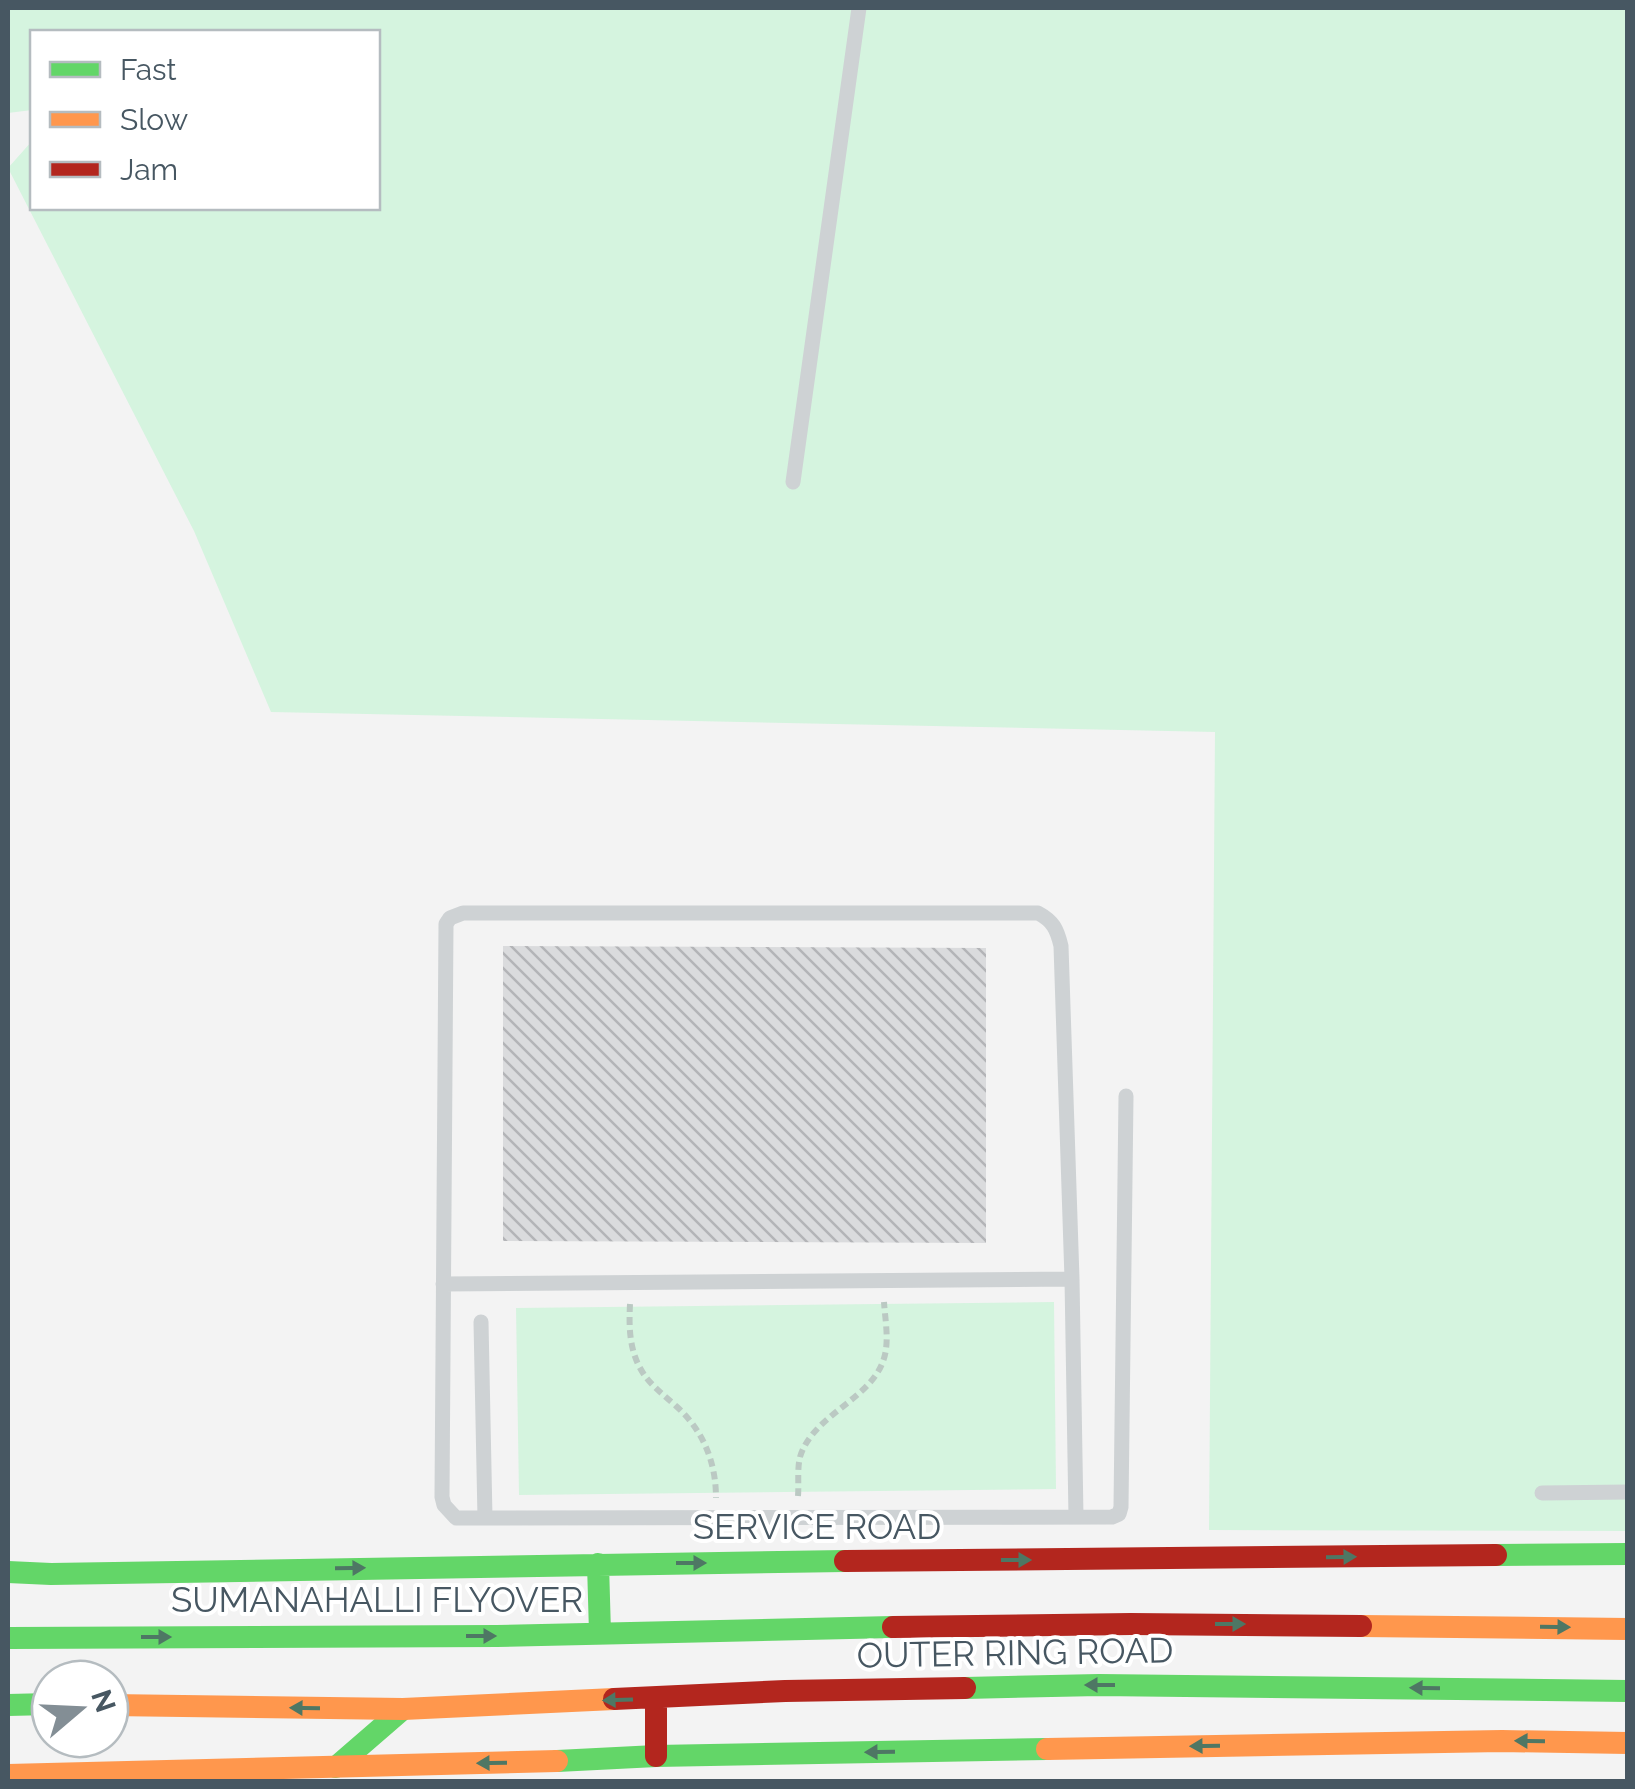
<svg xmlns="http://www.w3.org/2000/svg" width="1635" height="1789" viewBox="0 0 1635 1789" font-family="Raleway,sans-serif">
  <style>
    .green { fill: #d5f4df }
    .building { fill: url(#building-back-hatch) }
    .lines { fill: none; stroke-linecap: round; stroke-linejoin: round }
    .path { stroke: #bbc9c3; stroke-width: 6; stroke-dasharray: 8 5; stroke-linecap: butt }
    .lane { stroke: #ced2d4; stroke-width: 15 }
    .fast { stroke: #63d668; stroke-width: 22 }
    .slow { stroke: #ff974d; stroke-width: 22 }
    .jam { stroke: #b3261e; stroke-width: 22 }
    .oneway { fill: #4e7764 }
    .labels { text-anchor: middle; stroke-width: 8; stroke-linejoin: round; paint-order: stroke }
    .street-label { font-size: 35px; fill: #475762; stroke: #fff }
  </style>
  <defs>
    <pattern id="building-back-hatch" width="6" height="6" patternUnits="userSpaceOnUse" patternTransform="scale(2.5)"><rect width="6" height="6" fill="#dadbdd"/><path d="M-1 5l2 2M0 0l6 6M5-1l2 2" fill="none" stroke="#b3b4b7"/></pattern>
  </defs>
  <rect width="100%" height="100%" fill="#f3f3f3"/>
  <path class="green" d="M8,8H1627V1531L1209,1530L1215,732L271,712L194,531L8,168L32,141V208H378V32H32V110L8,113Z
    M1054,1302L1056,1489L519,1495L516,1308Z"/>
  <path class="building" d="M503,946L986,948V1243L503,1241Z"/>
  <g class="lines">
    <path class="path" d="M630,1304C629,1325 629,1346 639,1366C648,1384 662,1393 676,1406C703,1430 716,1462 716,1498
      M798,1496C799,1484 797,1469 800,1457C814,1411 880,1398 886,1349C888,1334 885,1317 884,1302"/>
    <path class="lane" d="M793,482L859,8
      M443,1284L1072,1279
      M481,1322L485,1518
      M1542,1493L1628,1492
      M1076,1517L1072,1279L1061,946C1057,929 1053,921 1038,913H463L450,918L446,924L442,1497L444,1505L456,1518L1112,1517L1119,1514L1121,1507L1126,1096"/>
    <path class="fast" d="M1496,1555L1628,1554
      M598,1564L600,1633
      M8,1572L51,1574L845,1561
      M8,1638L497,1636L893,1627
      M965,1688L1099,1685L1628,1691
      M8,1705L50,1704
      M557,1761L656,1756L1047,1749
      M336,1767L403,1709"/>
    <path class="slow" d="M1361,1626L1628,1629
      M110,1705L403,1709L614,1699
      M1047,1749L1502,1741L1628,1743
      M8,1775L557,1761"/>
    <path class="jam" d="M845,1561L1496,1555
      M893,1627L1131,1624L1361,1626
      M656,1698V1756
      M614,1699L785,1691L965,1688"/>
  </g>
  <defs><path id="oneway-solid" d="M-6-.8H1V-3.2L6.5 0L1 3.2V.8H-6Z" transform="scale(2.5)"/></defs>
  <g class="oneway">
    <use href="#oneway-solid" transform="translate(1341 1557) rotate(-1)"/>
    <use href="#oneway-solid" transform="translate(1016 1560)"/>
    <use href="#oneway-solid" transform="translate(691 1563)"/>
    <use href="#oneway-solid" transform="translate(350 1568) rotate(-1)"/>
    <use href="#oneway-solid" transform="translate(1230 1624)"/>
    <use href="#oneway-solid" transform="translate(1555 1627) rotate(1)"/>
    <use href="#oneway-solid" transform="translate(481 1636)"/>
    <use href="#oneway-solid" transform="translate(156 1637)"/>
    <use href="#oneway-solid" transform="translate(1100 1685) rotate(180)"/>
    <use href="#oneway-solid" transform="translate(1425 1688) rotate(-179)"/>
    <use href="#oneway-solid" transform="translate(618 1700) rotate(178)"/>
    <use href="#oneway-solid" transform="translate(305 1708) rotate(-179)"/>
    <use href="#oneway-solid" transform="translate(1530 1741) rotate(-179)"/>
    <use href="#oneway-solid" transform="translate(1205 1746) rotate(179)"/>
    <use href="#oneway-solid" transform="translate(880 1752) rotate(179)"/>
    <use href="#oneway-solid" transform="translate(492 1763) rotate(179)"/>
  </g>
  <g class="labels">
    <g class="street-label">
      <text x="817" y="1539">SERVICE ROAD</text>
      <text x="377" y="1612">SUMANAHALLI FLYOVER</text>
      <text transform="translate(1015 1653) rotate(-1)" y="12">OUTER RING ROAD</text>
    </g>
  </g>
  <rect width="1635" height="1789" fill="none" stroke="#475762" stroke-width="20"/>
  <rect x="30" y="30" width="350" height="180" fill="#ffffff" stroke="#b5bcc0" stroke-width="2.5"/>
  <rect x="50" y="62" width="50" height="15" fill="#63d668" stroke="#b5bcc0" stroke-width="2.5"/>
  <text x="120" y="80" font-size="30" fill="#475762">Fast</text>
  <rect x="50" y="112" width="50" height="15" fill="#ff974d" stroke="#b5bcc0" stroke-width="2.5"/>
  <text x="120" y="130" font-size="30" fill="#475762">Slow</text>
  <rect x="50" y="162" width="50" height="15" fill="#b3261e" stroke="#b5bcc0" stroke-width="2.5"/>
  <text x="120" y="180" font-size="30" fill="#475762">Jam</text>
  <g transform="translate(80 1709) rotate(71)"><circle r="48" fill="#ffffff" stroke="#b5bcc0" stroke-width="2.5"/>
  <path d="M0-8L18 38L0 25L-18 38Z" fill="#838e95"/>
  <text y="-15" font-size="28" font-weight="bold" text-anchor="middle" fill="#475762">N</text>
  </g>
</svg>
